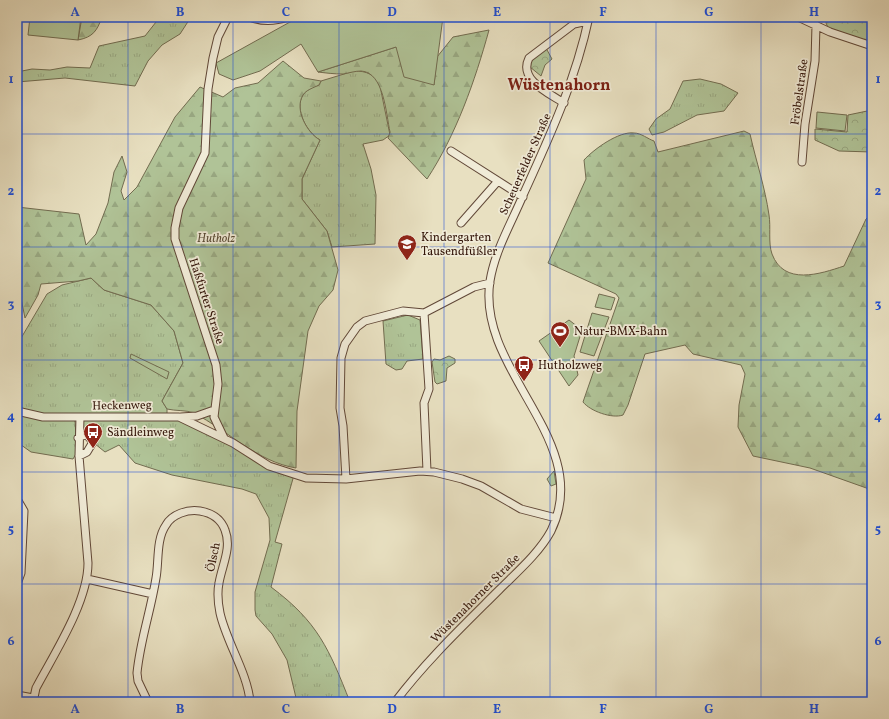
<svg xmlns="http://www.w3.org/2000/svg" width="889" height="719" viewBox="0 0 889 719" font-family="Vollkorn,serif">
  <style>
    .grass { fill: url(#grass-tufts); stroke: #726c50 }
    .forest { fill: url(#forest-firs); stroke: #726c50 }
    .park { fill: url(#park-crowns); stroke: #726c50 }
    .garden { fill: #b0c397; stroke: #726c50 }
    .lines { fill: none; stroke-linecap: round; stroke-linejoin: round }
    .minor-casing { stroke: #614838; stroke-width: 9 }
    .minor { stroke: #f0ebd7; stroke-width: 7 }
    .grid { fill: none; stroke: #1d4ed8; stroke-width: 1; stroke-opacity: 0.55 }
    .labels { text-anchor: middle; stroke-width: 3.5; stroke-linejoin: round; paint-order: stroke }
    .street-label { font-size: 12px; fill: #34160a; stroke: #f0ebd7 }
    .poi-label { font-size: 12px; fill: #34160a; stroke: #f0ebd7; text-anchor: start }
    .park-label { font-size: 12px; font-style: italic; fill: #594a34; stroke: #f0ebd7 }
    .district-label { font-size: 16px; font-weight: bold; fill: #7a1f14; stroke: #f0ebd7 }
    .neatline { fill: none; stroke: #1d4ed8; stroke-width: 1.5 }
    .grid-label { font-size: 13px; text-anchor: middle; font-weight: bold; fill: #1d4ed8 }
  </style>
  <defs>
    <pattern id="grass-tufts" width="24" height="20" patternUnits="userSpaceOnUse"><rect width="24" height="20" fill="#b0c397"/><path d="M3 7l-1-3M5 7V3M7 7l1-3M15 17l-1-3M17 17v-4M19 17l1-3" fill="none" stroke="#98a781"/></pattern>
    <pattern id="forest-firs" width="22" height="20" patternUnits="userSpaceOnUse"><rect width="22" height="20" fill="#b0c397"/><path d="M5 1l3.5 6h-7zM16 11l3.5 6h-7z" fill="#98a781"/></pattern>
    <pattern id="park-crowns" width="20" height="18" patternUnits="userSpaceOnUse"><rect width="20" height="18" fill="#b0c397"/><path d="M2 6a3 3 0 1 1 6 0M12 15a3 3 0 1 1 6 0" fill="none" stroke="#98a781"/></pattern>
  </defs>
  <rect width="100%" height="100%" fill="#e8e0c1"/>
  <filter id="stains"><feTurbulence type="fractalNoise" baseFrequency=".005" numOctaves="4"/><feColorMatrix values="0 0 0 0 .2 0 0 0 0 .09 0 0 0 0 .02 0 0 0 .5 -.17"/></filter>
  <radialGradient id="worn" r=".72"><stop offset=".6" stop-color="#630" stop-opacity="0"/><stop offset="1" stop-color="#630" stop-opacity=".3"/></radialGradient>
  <path class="grass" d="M160,17H191L180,34L162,45L148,61L135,86L65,78L17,82V72L32,69L50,70L67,67L90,68L99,46L145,36Z
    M354,71C367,71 374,74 380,86L390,135L383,140L363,144L371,169L376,195L375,244L332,247L327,231L302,199V179L320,140C307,133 294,109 303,95C306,90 313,87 319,85L321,81Z
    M700,79L721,84L738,93L724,111L697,115L664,132L652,135L649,129L656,119L670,109L683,81Z
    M91,278L104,290L151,305L174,331L183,363L162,401L167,409V415L179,417L294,475L275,542L282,544L271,587C318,622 329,649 350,702H297L287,660L272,634L256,616L255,610V592L270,540L269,518L256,494L242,489L172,475L135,463L119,445L105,452L84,435L80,417L54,416L17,411V345L47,294L62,285Z
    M408,315L420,320L423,359L407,361L402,369L396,370L386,364L383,321Z
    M17,413L68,418L75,421L77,452L73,459L31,452L17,442Z
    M554,471L556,484L551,486L547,479Z"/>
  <path class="forest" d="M82,17H102C97,31 93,37 78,40Z
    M489,30C475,81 456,135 427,179L388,138L390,132C386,114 384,72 361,71C355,71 349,73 343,74C334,74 326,73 318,72L396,47L434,85L437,57L453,37Z
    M283,61L304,78L321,81L319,85C313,88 306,90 303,95C294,109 307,133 320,140L302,179V199L327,231L338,270L333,290L319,306L308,331L297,411L296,468C258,462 228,431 194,413C187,410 175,411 167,409L162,401L183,363L174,331L151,305L104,290L91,278L78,281L41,284L38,295L25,318L17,279V207L79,214L86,245L96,234L108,203L114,172L122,156L127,172L121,191L124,200L137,187L175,117L200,87L223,97L235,88L258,83Z
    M744,131L750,134C756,161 765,187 769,215C771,227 768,243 772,254C784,286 820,274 844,266L866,219L872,213V490L810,468L753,456L738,427L739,405L745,374L741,365L693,354L685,345L645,354L628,405L623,415C612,419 590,411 583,402L619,298L616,294L548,263L586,179L584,160C594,149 619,131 634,133C641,133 648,139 654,141L658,152Z
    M131,354L169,372L167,379L130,358Z"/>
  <path class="park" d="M827,17H872V45L830,32L826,23Z
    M546,48L552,59L545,65L541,76L530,67V62Z
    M872,110V152L839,151L815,140V129L847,132L848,115Z
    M449,356L455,359V363L447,368L446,381L437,384L435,382L432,362L434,359L440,360Z"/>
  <path class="garden" d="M17,17H18L19,62H17Z
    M30,17H81L78,40L28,35Z
    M299,17H443L434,85L404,77L396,47L318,72L301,44L260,71L233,80L219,74L216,63Z
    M817,112L847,115L845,131L816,128Z
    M599,294L615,298L611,310L595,307Z
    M592,313L609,317L594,356L580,352Z
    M569,320L582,330L574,356L578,375L569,386L539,341Z"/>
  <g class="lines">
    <defs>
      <path id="minor" d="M250,17C262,22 276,21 288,17
        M798,17L830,32L872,46
        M564,103C549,93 518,80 529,58L574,24L588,21
        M451,151L523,197
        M802,162L805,124L815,61L816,25
        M461,223L498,181
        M424,313L429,389L424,403L427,471
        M17,411L43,417H179L233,443L269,466L306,478L346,479L420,471L434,472L462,479L481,486L521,509L556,518
        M181,417L197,416L214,410
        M78,438L84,435L88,436L93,442L87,452L79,456
        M224,438L214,417L218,384L216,365L175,239V228L179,208L205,153L208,89L213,58L218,37L228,17
        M346,479L343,426L340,408L341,358L345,344L357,327L365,321L403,311L424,313L474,287L490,283
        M17,499L24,511L21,573L17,584
        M87,579L153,594
        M17,695L33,698
        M33,702L36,688C54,654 88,602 88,563L79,456L80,417
        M148,702L138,681L137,673C140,641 151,610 156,578C159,562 156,539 166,525C172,514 188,509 200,511C212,513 221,519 225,530C232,548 222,565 219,583C217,593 218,603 220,613C226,641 248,674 250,702
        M395,702C426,661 463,626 499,590C517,572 539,553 551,531C595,441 476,372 490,281C495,250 512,222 524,193C550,136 576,79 589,17"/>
    </defs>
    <use href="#minor" class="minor-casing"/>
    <use href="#minor" class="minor"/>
  </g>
  <path class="grid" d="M128,17V702M233,17V702M339,17V702M444,17V702M550,17V702M656,17V702M761,17V702M17,134H872M17,247H872M17,360H872M17,472H872M17,584H872"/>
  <defs>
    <symbol id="school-pin" viewBox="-11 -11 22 30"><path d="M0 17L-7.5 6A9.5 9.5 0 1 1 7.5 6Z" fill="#8f2418" stroke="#f0ebd7"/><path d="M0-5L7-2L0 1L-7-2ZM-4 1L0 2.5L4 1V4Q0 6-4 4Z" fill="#fff"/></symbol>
    <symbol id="stadium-pin" viewBox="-11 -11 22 30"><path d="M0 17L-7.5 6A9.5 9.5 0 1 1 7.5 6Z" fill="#8f2418" stroke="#f0ebd7"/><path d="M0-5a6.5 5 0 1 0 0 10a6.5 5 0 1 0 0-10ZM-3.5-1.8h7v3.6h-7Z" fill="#fff"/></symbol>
    <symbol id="bus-pin" viewBox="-11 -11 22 30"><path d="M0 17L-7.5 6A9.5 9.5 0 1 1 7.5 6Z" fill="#8f2418" stroke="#f0ebd7"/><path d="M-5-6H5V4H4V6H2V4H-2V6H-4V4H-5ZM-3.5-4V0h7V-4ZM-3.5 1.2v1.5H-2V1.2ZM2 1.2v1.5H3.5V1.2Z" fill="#fff"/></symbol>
  </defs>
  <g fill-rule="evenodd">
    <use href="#school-pin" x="396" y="233" width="22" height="30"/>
    <use href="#stadium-pin" x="549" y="320" width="22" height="30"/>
    <use href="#bus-pin" x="513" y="354" width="22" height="30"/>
    <use href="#bus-pin" x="82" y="421" width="22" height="30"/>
  </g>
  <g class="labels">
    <g class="street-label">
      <text transform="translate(799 92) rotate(-82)" y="4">Fröbelstraße</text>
      <text transform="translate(525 164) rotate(-66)" y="4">Scheuerfelder Straße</text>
      <text transform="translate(207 301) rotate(72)" y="4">Haßfurter Straße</text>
      <text transform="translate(122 405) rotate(-1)" y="4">Heckenweg</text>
      <text transform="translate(213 557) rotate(-79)" y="4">Ölsch</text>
      <text transform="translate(475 598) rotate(-45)" y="4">Wüstenahorner Straße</text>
    </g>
    <g class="poi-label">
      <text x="421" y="241">Kindergarten<tspan x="421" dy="14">Tausendfüßler</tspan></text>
      <text x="574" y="335">Natur-BMX-Bahn</text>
      <text x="538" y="369">Hutholzweg</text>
      <text x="107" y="436">Sändleinweg</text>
    </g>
    <g class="park-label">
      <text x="216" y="242">Hutholz</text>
    </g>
    <g class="district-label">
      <text x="559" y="90">Wüstenahorn</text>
    </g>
  </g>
  <rect width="889" height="719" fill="none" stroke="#e8e0c1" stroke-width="44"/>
  <rect x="22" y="22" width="845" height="675" class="neatline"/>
  <g class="grid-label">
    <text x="75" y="16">A</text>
    <text x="180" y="16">B</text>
    <text x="286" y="16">C</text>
    <text x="392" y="16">D</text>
    <text x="497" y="16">E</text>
    <text x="603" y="16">F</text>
    <text x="709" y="16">G</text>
    <text x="814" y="16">H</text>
    <text x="11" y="83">1</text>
    <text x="878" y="83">1</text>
    <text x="11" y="195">2</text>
    <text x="878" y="195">2</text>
    <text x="11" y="308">3</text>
    <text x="878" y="308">3</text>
    <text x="11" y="420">4</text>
    <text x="878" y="420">4</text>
    <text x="11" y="533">5</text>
    <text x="878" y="533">5</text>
    <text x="11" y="645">6</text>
    <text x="878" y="645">6</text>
    <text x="75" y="713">A</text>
    <text x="180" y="713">B</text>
    <text x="286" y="713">C</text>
    <text x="392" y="713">D</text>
    <text x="497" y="713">E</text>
    <text x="603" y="713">F</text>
    <text x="709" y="713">G</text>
    <text x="814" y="713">H</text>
  </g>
  <rect width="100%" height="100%" filter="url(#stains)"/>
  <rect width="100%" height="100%" fill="url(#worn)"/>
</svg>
